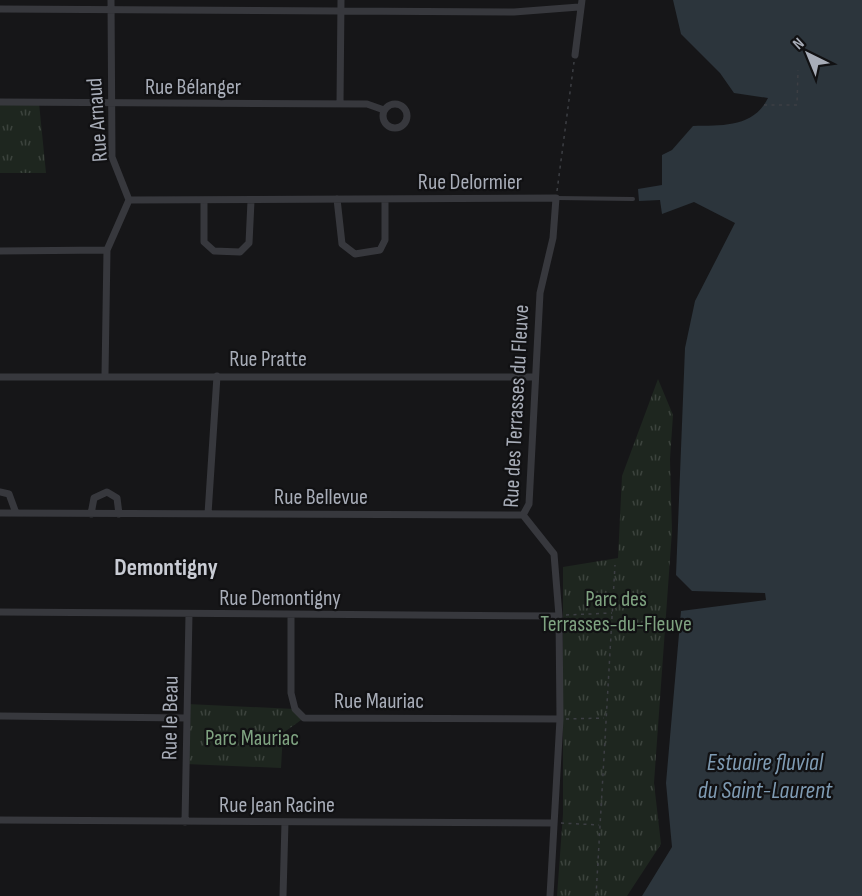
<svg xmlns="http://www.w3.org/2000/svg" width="862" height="896" viewBox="0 0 862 896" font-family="'Sofia Sans Condensed',sans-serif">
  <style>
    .park { fill: url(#park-tufts) }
    .water { fill: #2c353c }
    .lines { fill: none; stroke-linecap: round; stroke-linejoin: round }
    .path { stroke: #3d3f44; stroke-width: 1.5; stroke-dasharray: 3 4.5; stroke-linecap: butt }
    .service { stroke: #37383d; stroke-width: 4 }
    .minor { stroke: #37383d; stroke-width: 7 }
    .labels { text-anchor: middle; stroke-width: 4.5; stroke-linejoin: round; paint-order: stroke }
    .street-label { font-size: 22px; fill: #a8adb8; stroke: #111113 }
    .park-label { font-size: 22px; fill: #7fa381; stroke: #111113 }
    .neighbourhood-label { font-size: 24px; font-weight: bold; fill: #c9ccd4; stroke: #111113 }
    .water-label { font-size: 24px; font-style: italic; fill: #7f9bb3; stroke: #111113 }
  </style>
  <defs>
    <pattern id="park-tufts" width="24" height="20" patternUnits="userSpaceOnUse" patternTransform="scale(1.5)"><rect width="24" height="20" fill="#1e261f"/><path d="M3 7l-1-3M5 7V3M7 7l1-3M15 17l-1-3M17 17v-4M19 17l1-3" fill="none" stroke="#3c433d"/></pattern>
  </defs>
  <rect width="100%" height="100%" fill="#161618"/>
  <path class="park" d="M0,103H39L46,173H0Z
    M658,379L673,415L670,459L672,531L654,783L661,844L627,896H557L563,814V567L618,558L622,476Z
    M187,704L295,709L304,718L283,733L281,768L186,764Z"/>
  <path class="water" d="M673,0H862V896H642L672,847L666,783L681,611L766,600L765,593L692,591L676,575L685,348L695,301L735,223L694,202L662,214L660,200L639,201L638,189L662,185V155L672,150L693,126C723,125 753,128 768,98L734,93L720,73L681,34Z"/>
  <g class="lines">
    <path class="path" d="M764,105H797L798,70
      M557,191L574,62
      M566,615L612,613
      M566,719L604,718
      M561,823L599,825
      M596,896L615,565"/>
    <path class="service" d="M557,198L633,199"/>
    <path class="minor" d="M0,9L514,12L579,7
      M575,55L582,0
      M0,102L367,104L384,110
      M340,104L341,0
      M383 116a12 12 0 1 1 24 0a12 12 0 1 1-24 0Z
      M337,199L342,244L355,254L380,250L385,240V200
      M129,200L556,198L553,238L540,293L529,504L523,515L554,554L559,616L560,719L550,896
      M204,201V242L214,251L240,252L249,243L251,201
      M0,251L107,250
      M105,375L107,250L129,200L112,157L111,0
      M0,377H535
      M0,492L9,494L16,513
      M0,513L523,515
      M91,514L94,498L107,492L117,498L119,514
      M208,514L217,376
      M0,612L559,616
      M291,615V693L295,709L304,718L560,719
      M0,716L187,718
      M0,820L554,823
      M185,822L189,614
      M283,896L285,822"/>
  </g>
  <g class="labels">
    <g class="street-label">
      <text x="193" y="94">Rue Bélanger</text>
      <text transform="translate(96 120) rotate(-94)" y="8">Rue Arnaud</text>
      <text x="470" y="189">Rue Delormier</text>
      <text x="268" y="366">Rue Pratte</text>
      <text transform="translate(515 406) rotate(-87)" y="8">Rue des Terrasses du Fleuve</text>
      <text x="321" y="504">Rue Bellevue</text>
      <text x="280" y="605">Rue Demontigny</text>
      <text x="379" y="708">Rue Mauriac</text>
      <text transform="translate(169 718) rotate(-89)" y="8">Rue le Beau</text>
      <text x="277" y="812">Rue Jean Racine</text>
    </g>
    <g class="park-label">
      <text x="616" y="606">Parc des<tspan x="616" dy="25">Terrasses-du-Fleuve</tspan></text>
      <text x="252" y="745">Parc Mauriac</text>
    </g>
    <g class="neighbourhood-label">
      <text x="166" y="575">Demontigny</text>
    </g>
    <g class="water-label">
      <text x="765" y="770">Estuaire fluvial<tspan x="765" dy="28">du Saint-Laurent</tspan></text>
    </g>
  </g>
  <g transform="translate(808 54) rotate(317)" stroke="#111113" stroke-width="4.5" paint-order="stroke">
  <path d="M0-4.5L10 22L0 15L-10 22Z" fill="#a8adb8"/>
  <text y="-9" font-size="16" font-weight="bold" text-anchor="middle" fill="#a8adb8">N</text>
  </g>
</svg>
